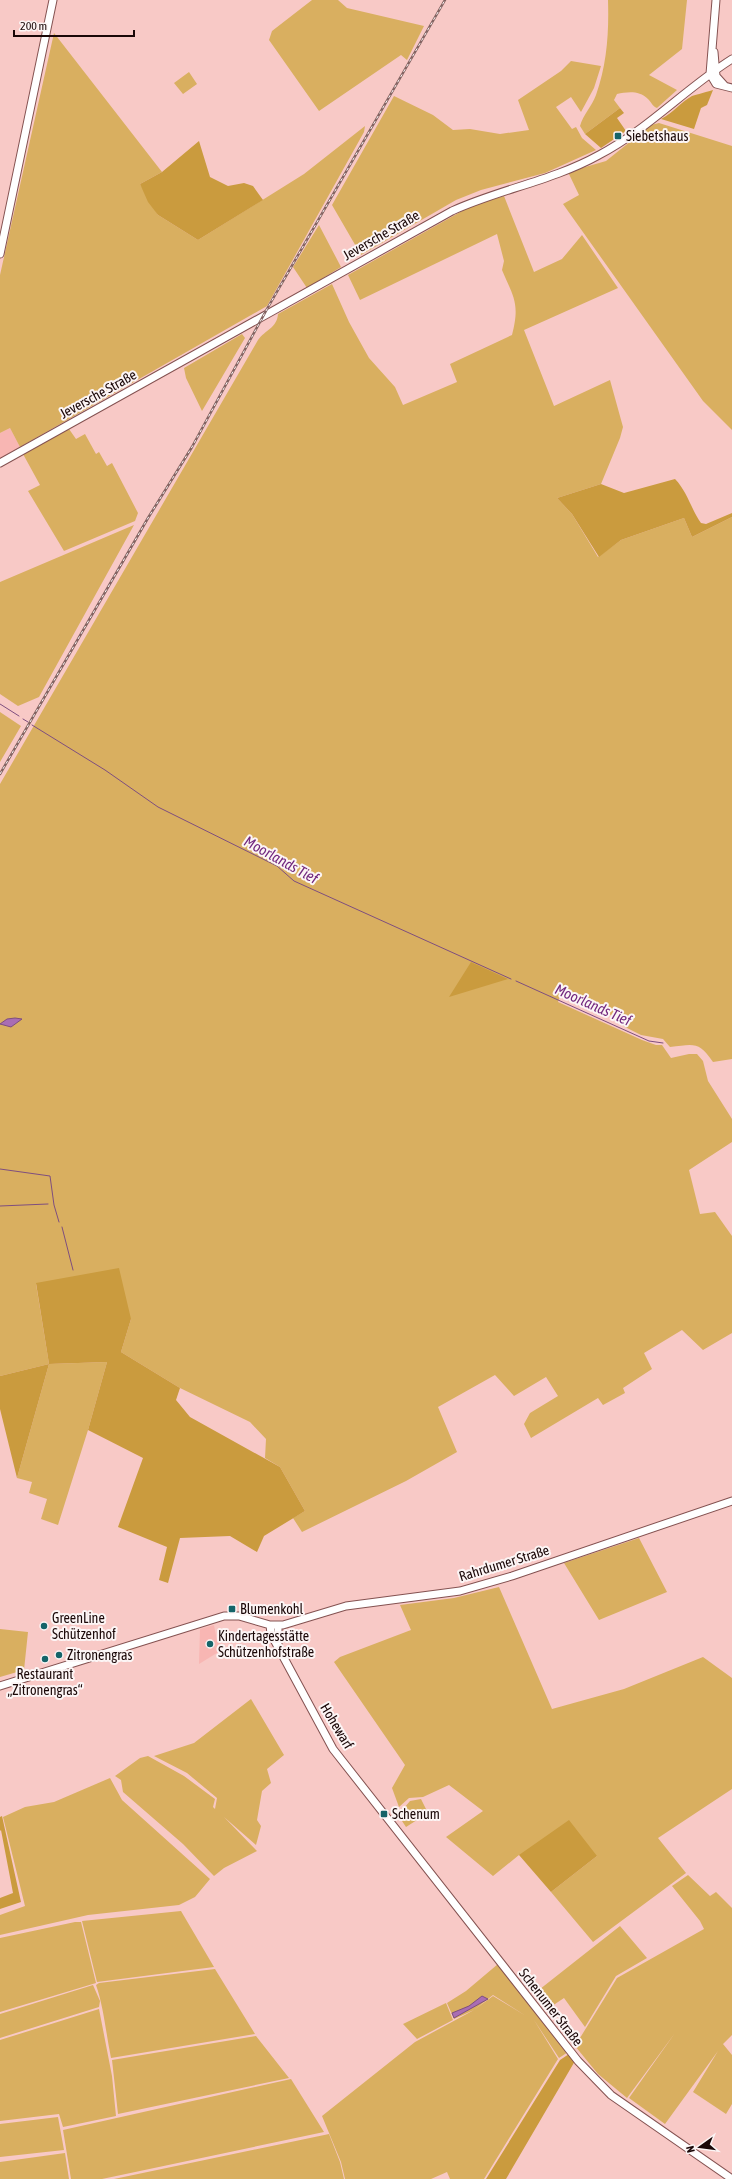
<svg xmlns="http://www.w3.org/2000/svg" width="732" height="2179" viewBox="0 0 732 2179" font-family="'Asap Condensed',sans-serif">
  <style>
    .built { fill: #f8b6b3 }
    .green { fill: #d9af60 }
    .forest { fill: #ca9b3e }
    .water { fill: #a96db3; stroke: #7e4e7f }
    .lines { fill: none; stroke-linecap: round; stroke-linejoin: round }
    .stream { stroke: #7e4e7f; stroke-width: 1 }
    .secondary-casing { stroke: #845251; stroke-width: 9 }
    .secondary { stroke: #fff; stroke-width: 7 }
    .rail-casing { stroke: #836361; stroke-width: 2.5 }
    .rail { stroke: #fcf5f5; stroke-width: 1; stroke-dasharray: 3; stroke-linecap: butt }
    .poi-dot { fill: #156469; stroke: #fcf5f5; stroke-width: 1.5 }
    .labels { text-anchor: middle; stroke-width: 4; stroke-linejoin: round; paint-order: stroke }
    .poi-label { font-size: 14px; fill: #1a0707; stroke: #fcf5f5; text-anchor: start }
    .street-label { font-size: 14px; fill: #1a0707; stroke: #fcf5f5 }
    .water-label { font-size: 15px; font-style: italic; fill: #72287f; stroke: #fcf5f5 }
  </style>
  <rect width="100%" height="100%" fill="#f8c9c6"/>
  <path class="built" d="M10,428L20,447L0,459V433Z
    M214,1625L217,1641L225,1648L199,1664L200,1629Z"/>
  <path class="green" d="M312,0H338L347,8L424,26L407,60L401,55L319,111L269,40L272,31Z
    M608,0H687L682,49L649,75L677,90L657,108C652,106 652,103 648,99C639,90 627,92 617,94L614,100L620,108L585,134L580,126C583,115 592,106 596,95C607,64 609,33 608,0Z
    M54,33L162,172L140,184L158,215L198,240L304,174L365,126L364,132L267,306L20,447L10,428L0,433V275Z
    M571,61L601,66L594,88L581,112L571,97L556,107L572,129L576,127L582,138L596,150L545,173L481,190L456,200L361,255L332,205L394,96L433,115L453,130L470,129L500,134L529,130L518,100L561,71Z
    M189,72L197,84L183,94L174,83Z
    M659,123L732,146V430L703,401L563,204L579,195L568,172L606,161L651,125Z
    M504,196L534,272L562,259L582,235L618,288L524,330L554,406L610,380L623,427L620,438L601,484L557,498L572,514L598,557L621,540L684,518L692,537L732,517V1059L713,1062C699,1041 694,1044 670,1047L663,1039L641,1035L625,1027L607,1012L560,996L558,1002L642,1040L656,1045H662L671,1058L689,1054H697L703,1061L708,1081L732,1119V1142L689,1170L700,1214L715,1212L732,1236V1333L703,1350L682,1330L644,1353L652,1369L623,1388L625,1393L603,1405L598,1398L531,1438L524,1424L530,1413L558,1396L546,1377L514,1396L495,1375L438,1407L457,1452L406,1481L302,1532L293,1518L305,1511L280,1467L265,1458L266,1439L250,1422L180,1388L121,1352L131,1319L36,1284L49,1364L107,1362L88,1430L58,1525L41,1519L47,1499L29,1493L32,1482L17,1478L49,1364L0,1376V784L258,340C265,330 277,328 278,314L332,284L349,322L369,358L395,387L403,405L457,382L450,364L512,335C520,304 514,298 502,270L504,261L497,234L360,300L348,275L471,206Z
    M319,225L341,267L307,288L293,267Z
    M242,334L245,338L202,411L186,378L184,368Z
    M69,429L76,439L85,434L96,454L99,452L107,466L112,463L138,513L135,521L64,551L28,491L40,485L23,454Z
    M134,525L39,697L18,706L0,694V582Z
    M0,712L21,726L0,762Z
    M639,1538L667,1592L599,1620L564,1563Z
    M499,1587L552,1709L624,1689L703,1657L732,1678V1789L658,1838L686,1873L593,1942L551,1892L597,1856L519,1855L493,1876L446,1837L483,1811L449,1785L423,1797L409,1798L399,1807L392,1788L405,1765L334,1662L340,1657L411,1630L400,1605L454,1598Z
    M0,1629L28,1632L24,1670L0,1677Z
    M251,1699L284,1755L267,1769L271,1783L262,1791L257,1820L261,1826L256,1845L224,1817L257,1851L224,1868L214,1876L183,1844L123,1792L121,1780L115,1776L140,1758L148,1756L184,1776L215,1799L213,1807L215,1809L217,1798L187,1773L154,1756L194,1743Z
    M110,1778L122,1800L210,1879L195,1897L179,1905L88,1915L0,1935V1915L25,1906L3,1817L25,1807L54,1802Z
    M421,1799L428,1813L406,1827L398,1815L410,1801Z
    M688,1875L710,1896L716,1892L732,1908V2035L723,2044L732,2055V2104L726,2114L693,2092L718,2051L665,2124L629,2098L675,2033L627,2098L598,2074L575,2046L617,1978L704,1929L700,1921L672,1886Z
    M181,1911L214,1967L97,1982L82,1921Z
    M75,1922H81L96,1983L0,2012V1938Z
    M620,1926L647,1958L616,1976L585,2027L564,1998L546,2010L535,1993Z
    M498,1964L568,2052L559,2058L534,2020L558,2059L484,2179H450L447,2172L431,2179H345L341,2162L322,2116L415,2042L474,2010L493,1996L526,2016L493,1995L474,2010L454,2019L447,2003L466,1991Z
    M215,1969L255,2034L111,2058C106,2034 104,2008 96,1985L99,1983Z
    M93,1985L100,2001L99,2007L0,2038V2014Z
    M446,2003L453,2020L417,2039L403,2024Z
    M99,2009L112,2076L116,2116L63,2127L59,2114L0,2121V2040Z
    M256,2036L289,2078L118,2114L112,2060Z
    M291,2079L324,2132L102,2179H71L63,2130Z
    M58,2117L64,2150L0,2157V2124Z
    M329,2134L340,2162L344,2179H114Z
    M65,2153L69,2179H0V2162Z"/>
  <path class="forest" d="M713,90L707,105L701,108L694,129L661,119C673,113 681,102 692,96C695,95 710,91 713,90Z
    M620,108L624,113L617,118L626,131L601,148L585,134Z
    M199,141L210,177L228,186L244,183L253,186L263,200L198,240L158,215L148,202L140,184L162,172Z
    M675,479C687,491 691,509 701,523L706,524L732,513V517L692,537L684,518L621,540L599,557L572,514L557,498L601,484L624,493Z
    M471,962L508,979L449,997Z
    M119,1268L131,1319L121,1352L180,1388L176,1400L190,1417L280,1467L305,1511L264,1536L257,1552L230,1536L180,1538L168,1583L159,1580L167,1547L118,1527L143,1458L88,1430L107,1362L49,1364L17,1478L0,1409V1376L49,1364L36,1283Z
    M2,1816L21,1902L0,1909V1898L13,1893L1,1830L0,1831V1817Z
    M569,1820L597,1856L551,1892L519,1855Z
    M569,2054L575,2061L506,2179H486L560,2060Z"/>
  <path class="water" d="M15,1018L22,1019L11,1027L0,1024L7,1019Z
    M482,1996L488,1999L454,2018L452,2013L469,2006Z"/>
  <g class="lines">
    <path class="stream" d="M0,704L19,716
      M23,719L28,722
      M32,725L105,770L158,807L277,866L294,881L511,979
      M516,981L649,1041L663,1043
      M0,1169L50,1176L54,1205L59,1222
      M0,1206L48,1204
      M62,1227L73,1270"/>
    <defs>
      <path id="secondary" d="M716,0L710,74L716,84L732,88
        M714,52L716,76L725,86
        M0,254L53,0
        M0,463L452,211C500,189 552,181 599,155C647,130 686,88 732,59
        M270,1625L271,1634L333,1749L578,2061L611,2095L732,2179
        M278,1626V1644
        M0,1686L224,1616H239L270,1625H283L346,1606L460,1591L512,1576L732,1501"/>
    </defs>
    <use href="#secondary" class="secondary-casing"/>
    <use href="#secondary" class="secondary"/>
    <defs>
      <path id="rail" d="M0,774L148,518L192,447L267,309L445,0"/>
    </defs>
    <use href="#rail" class="rail-casing"/>
    <use href="#rail" class="rail"/>
  </g>
  <g class="poi-dot">
    <rect x="614" y="132" width="8" height="8" rx="2"/>
    <rect x="228" y="1605" width="8" height="8" rx="2"/>
    <circle cx="44" cy="1626" r="4"/>
    <circle cx="210" cy="1644" r="4"/>
    <circle cx="59" cy="1655" r="4"/>
    <circle cx="45" cy="1659" r="4"/>
    <rect x="380" y="1810" width="8" height="8" rx="2"/>
  </g>
  <g class="labels">
    <g class="poi-label">
      <text x="626" y="141">Siebetshaus</text>
      <text x="240" y="1614">Blumenkohl</text>
      <text x="52" y="1623">GreenLine<tspan x="52" dy="16">Schützenhof</tspan></text>
      <text x="218" y="1641">Kindertagesstätte<tspan x="218" dy="16">Schützenhofstraße</tspan></text>
      <text x="67" y="1660">Zitronengras</text>
      <text x="45" y="1679" text-anchor="middle">Restaurant<tspan x="45" dy="16">„Zitronengras“</tspan></text>
      <text x="392" y="1819">Schenum</text>
    </g>
    <g class="street-label">
      <text transform="translate(381 235) rotate(-30)" y="5">Jeversche Straße</text>
      <text transform="translate(98 394) rotate(-29)" y="5">Jeversche Straße</text>
      <text transform="translate(504 1563) rotate(-17)" y="5">Rahrdumer Straße</text>
      <text transform="translate(337 1726) rotate(59)" y="5">Hohewarf</text>
      <text transform="translate(551 2007) rotate(52)" y="5">Schenumer Straße</text>
    </g>
    <g class="water-label">
      <text transform="translate(281 860) rotate(29)" y="5">Moorlands Tief</text>
      <text transform="translate(593 1005) rotate(24)" y="5">Moorlands Tief</text>
    </g>
  </g>
  <g transform="translate(700 2147) rotate(256)" stroke="#fcf5f5" stroke-width="3" paint-order="stroke">
  <path d="M0-3L7 15L0 10L-7 15Z" fill="#1a0707"/>
  <text y="-6" font-size="11" font-weight="bold" text-anchor="middle" fill="#1a0707">N</text>
  </g>
  <path d="M14 30v6h120v-6" fill="none" stroke="#1a0707" stroke-width="2"/>
  <text x="20" y="30" font-size="12" fill="#1a0707" stroke="#fcf5f5" stroke-width="3" paint-order="stroke">200 m</text>
</svg>
